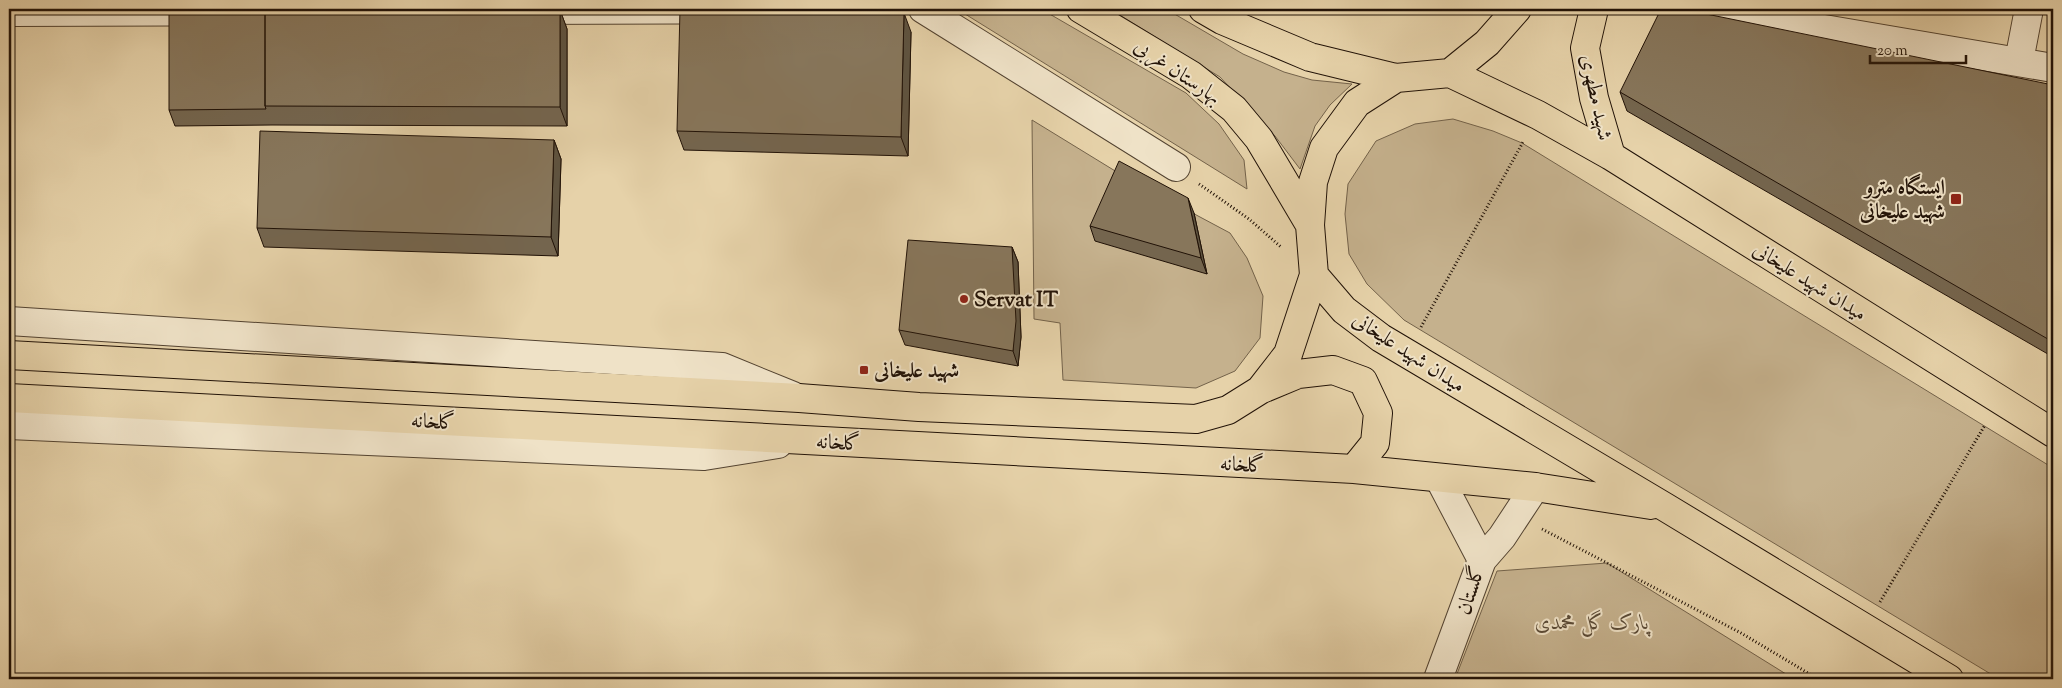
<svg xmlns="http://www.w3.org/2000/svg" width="2062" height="688" viewBox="0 0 2062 688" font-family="'Sorts Mill Goudy',Amiri,serif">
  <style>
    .green { fill: #c5b18d; stroke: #73624a }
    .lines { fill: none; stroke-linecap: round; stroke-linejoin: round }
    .minor-casing { stroke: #524230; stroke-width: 30 }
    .major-casing { stroke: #211207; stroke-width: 30 }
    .path { stroke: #211207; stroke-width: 3; stroke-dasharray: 1 2.5; stroke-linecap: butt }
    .minor { stroke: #efe2c7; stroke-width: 28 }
    .major { stroke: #e6d2a9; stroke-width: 28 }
    .wall { fill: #74654e; stroke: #211207 }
    .shaded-wall { fill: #5e5340; stroke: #211207 }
    .building { fill: #87765b; stroke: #211207 }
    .poi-dot { fill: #8f2418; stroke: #efe2c7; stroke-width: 2 }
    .labels { text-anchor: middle; stroke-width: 4; stroke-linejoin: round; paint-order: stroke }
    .street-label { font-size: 21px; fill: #211207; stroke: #efe2c7 }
    .poi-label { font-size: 21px; font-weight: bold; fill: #211207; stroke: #efe2c7; text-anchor: start }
    .park-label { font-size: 21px; font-style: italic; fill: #5a4a36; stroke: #efe2c7 }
  </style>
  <rect width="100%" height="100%" fill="#e6d2a9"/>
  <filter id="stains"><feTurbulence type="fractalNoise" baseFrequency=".004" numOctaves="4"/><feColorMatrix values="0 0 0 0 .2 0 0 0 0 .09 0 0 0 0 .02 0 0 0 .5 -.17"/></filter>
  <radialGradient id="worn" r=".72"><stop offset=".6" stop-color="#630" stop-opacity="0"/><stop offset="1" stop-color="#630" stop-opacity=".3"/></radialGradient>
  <path class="green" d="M957,9H1041L1186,93L1219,124L1244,160L1247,189Z
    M1110,9H1166L1243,54L1284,72L1312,80L1352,84L1330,105L1315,126L1300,169L1275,136L1220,77Z
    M1453,119L1493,131L1522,143L2053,468V679H1999L1404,320L1367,284L1349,254L1345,214L1348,184L1376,141L1415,124Z
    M1032,120L1125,177L1230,233L1247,258L1263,296L1260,338L1235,371L1196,388L1063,380L1060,323L1034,319Z
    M1607,563L1794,679H1455L1497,571Z"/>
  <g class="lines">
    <defs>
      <path id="minor" d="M923,9L1176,167
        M1707,9L2053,68
        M514,10L840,9
        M9,12L303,11
        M2019,61L2029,9
        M9,321L722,367L793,396
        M9,425L704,456L778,444
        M1439,478L1482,560
        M1438,679L1482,560L1502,537L1535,487"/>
      <path id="major" d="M1081,9L1191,75L1234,109L1259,139L1310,225
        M1203,9L1222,20L1310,57L1396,78
        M1594,9L1585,48L1594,98L1611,156
        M1450,73L1487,43L1517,9
        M9,355L799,398L919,407L1196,419L1228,410L1260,390L1288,354L1314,275
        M1262,389L1298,374L1333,370L1363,381L1378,413L1375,443L1354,469
        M9,398L1354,469L1535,487L1651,505
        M1949,679L1665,507L1381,338L1344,310L1314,275L1310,225L1313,182L1324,148L1357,103L1396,78L1450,73L1538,115L1611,156L2053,433"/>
    </defs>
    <use href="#minor" class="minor-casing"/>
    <use href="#major" class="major-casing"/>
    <path class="path" d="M1199,184L1249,219L1281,247
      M1421,327L1523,142
      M1542,529L1741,633L1818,679
      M1880,602L1985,425"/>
    <use href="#minor" class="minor"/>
    <use href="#major" class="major"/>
  </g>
  <path class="wall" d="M560,10L567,29V126L272,125L175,126L169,110Z
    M911,32L908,156L684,150L677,131Z
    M2053,85V357L1627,111L1620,92Z
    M554,140L561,159L558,256L264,247L257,228Z
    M1194,213L1207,274L1095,241L1090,226Z
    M1012,247L1018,262L1021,337L1018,366L905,345L899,330Z"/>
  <path class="shaded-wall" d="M560,10L567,29V126L560,107Z
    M904,13L911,32L908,156L901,137Z
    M554,140L561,159L558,256L551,237Z
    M1188,198L1194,213L1207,274L1201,258Z
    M1012,247L1018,262L1021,337L1018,366L1013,351Z"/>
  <path class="building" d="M265,9L560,10V107L265,106Z
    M680,9H741L904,13L901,137L677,131Z
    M1661,9H1682L2053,85V342L1620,92Z
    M265,13V106L266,109L169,110V14Z
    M260,131L554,140L551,237L257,228Z
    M1119,161L1188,198L1201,258L1090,226Z
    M908,240L1012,247L1016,321L1013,351L899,330Z"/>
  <g class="poi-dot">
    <rect x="1950" y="193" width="12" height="12" rx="2.5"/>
    <circle cx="964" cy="299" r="5"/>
    <rect x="859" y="365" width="10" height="10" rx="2.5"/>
  </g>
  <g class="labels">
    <g class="street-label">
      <text transform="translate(1178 71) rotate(34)" y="7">بهارستان غربی</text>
      <text transform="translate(1597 97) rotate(78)" y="7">شهید مطهری</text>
      <text transform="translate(1810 281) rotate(32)" y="7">میدان شهید علیخانی</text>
      <text transform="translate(1409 352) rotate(33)" y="7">میدان شهید علیخانی</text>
      <text transform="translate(433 421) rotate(3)" y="7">گلخانه</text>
      <text transform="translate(838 442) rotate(3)" y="7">گلخانه</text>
      <text transform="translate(1242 464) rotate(3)" y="7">گلخانه</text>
      <text transform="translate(1470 590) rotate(-72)" y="7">گلستان</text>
    </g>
    <g class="poi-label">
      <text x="1945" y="194" text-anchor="end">ایستگاه مترو<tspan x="1945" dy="24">شهید علیخانی</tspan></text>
      <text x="974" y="306">Servat IT</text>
      <text x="874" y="377">شهید علیخانی</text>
    </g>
    <g class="park-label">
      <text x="1592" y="629">پارک گل محمدی</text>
    </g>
  </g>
  <rect width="2062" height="688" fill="none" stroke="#e6d2a9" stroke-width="30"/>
  <rect x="10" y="10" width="2042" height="668" fill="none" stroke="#211207" stroke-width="2.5"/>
  <rect x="15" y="15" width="2032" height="658" fill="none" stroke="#211207"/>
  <path d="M1870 55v8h96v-8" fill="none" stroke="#211207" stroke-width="2.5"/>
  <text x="1877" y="55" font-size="15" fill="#211207" stroke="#efe2c7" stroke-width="4" paint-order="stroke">20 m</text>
  <rect width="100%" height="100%" filter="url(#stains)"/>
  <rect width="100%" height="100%" fill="url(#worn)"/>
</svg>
